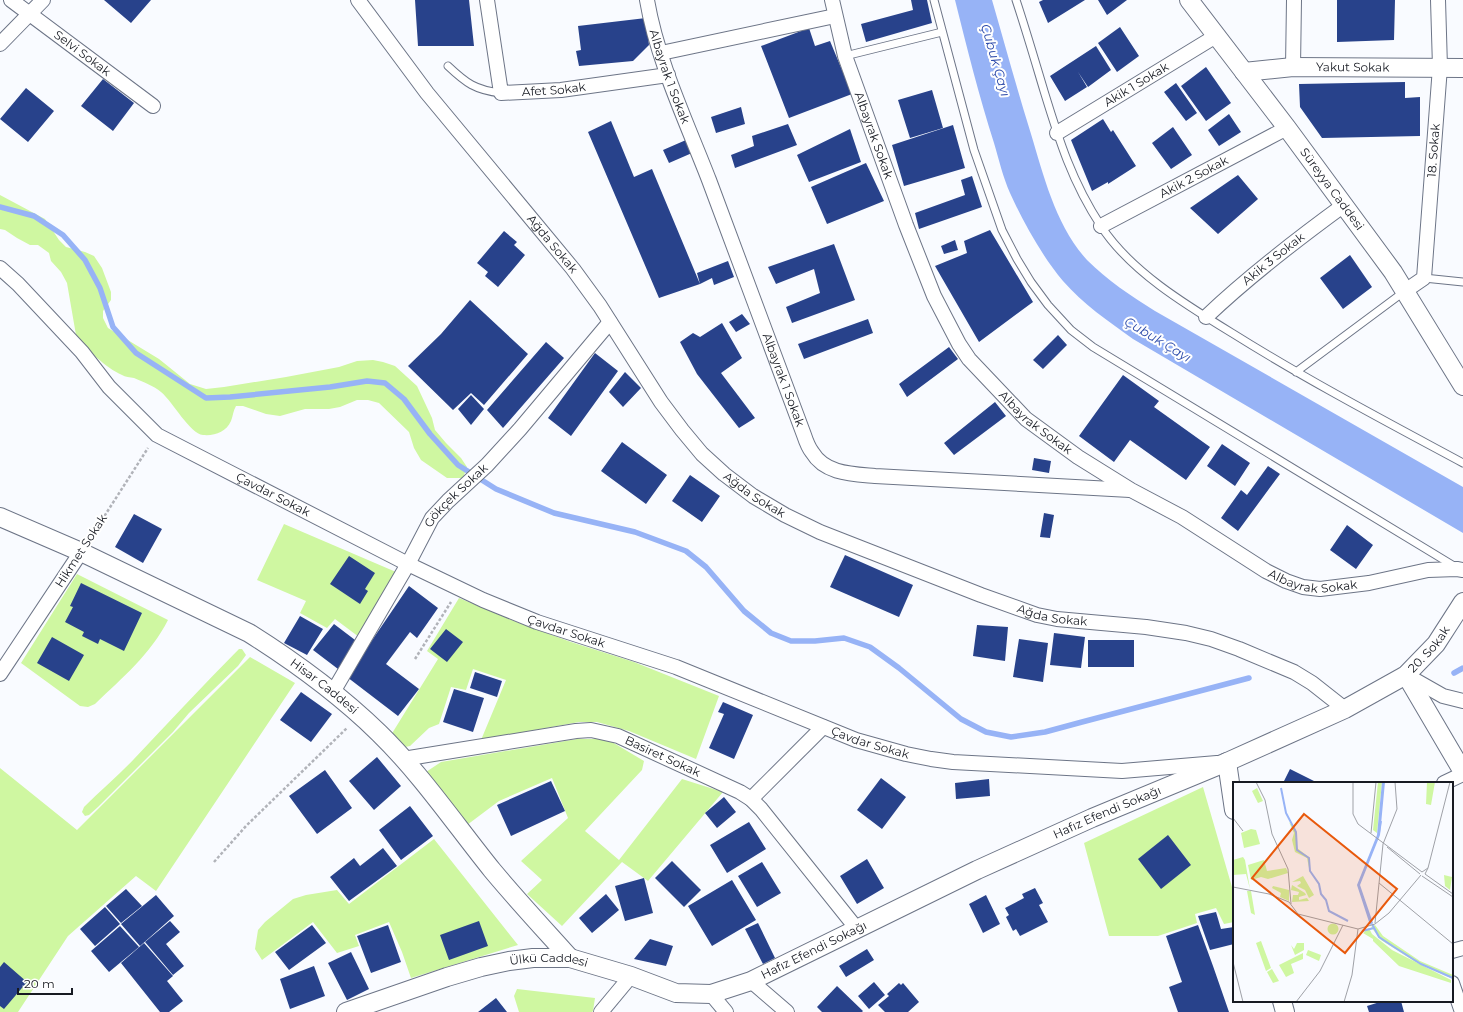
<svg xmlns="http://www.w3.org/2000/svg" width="1463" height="1012" viewBox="0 0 1463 1012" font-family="Montserrat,sans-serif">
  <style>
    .green { fill: #cff7a1 }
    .water { fill: #97b3f6 }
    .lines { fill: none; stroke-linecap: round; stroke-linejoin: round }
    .stream { stroke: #97b3f6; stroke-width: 5.5 }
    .building { fill: #28428b }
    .service-casing { stroke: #6d7587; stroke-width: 9 }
    .minor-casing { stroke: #6d7587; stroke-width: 16 }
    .tertiary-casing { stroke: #6d7587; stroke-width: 20 }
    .path { stroke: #b1b3b9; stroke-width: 2.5; stroke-dasharray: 3 2; stroke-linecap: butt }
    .service { stroke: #fff; stroke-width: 7 }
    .minor { stroke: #fff; stroke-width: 14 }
    .tertiary { stroke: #fff; stroke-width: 18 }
    .labels { text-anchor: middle; stroke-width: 4; stroke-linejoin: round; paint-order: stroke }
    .street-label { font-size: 12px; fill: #171a22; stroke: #fff }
    .water-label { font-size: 13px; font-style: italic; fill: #2d4baa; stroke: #fff }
    .inset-river { fill: none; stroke: #97b3f6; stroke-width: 2 }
    .inset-road { fill: none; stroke: #9fa1a7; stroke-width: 1 }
    .view { fill: #e8590c; fill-opacity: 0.15; stroke: #e8590c; stroke-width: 2 }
    .inset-edge { fill: none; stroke: #171a22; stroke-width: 2 }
  </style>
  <rect width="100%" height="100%" fill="#f9fbff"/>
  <path class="green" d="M0,195L45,219L59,240L66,247L85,252L94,256L102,268L111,292V300L103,311V318L108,328L159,359L190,384L206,389L224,387L286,377L339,367L357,361L373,360L383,362L395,366L417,386L432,418L435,430L446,443L461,458L467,467L463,478H447L421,460L414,448L409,432L379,403L368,400H357L340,407L329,409H305L280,416L266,414L243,406H236C233,411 233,416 231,421C226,432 215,436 203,435C190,434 173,402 161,392C154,386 143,382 134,378C130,377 125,377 122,375C106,368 86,349 76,335L67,283L61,272L51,261L49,253L38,245H30L17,238L5,230L0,229Z
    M284,524L396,572L359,637L335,619L327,628L300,613L306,601L257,580Z
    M77,574L168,620C150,655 123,677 95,704L88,707L80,706L21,663Z
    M459,598L519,623L571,642L634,662L719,696L696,759L629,731L597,722H579L481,740L506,680L473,669L466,690L451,687L439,724L429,728L410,746L405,747L391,735L438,659L427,651Z
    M239,649H242L246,655L238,666L189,713L173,732L98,807L89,815L85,816L82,812L84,807C100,791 118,776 134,759C169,722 203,685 239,649Z
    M250,657L295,683L156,891L136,876L68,936L18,1012H0V768L77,830Z
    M577,739H598L612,742L644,761L642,770L585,831L619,860L682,779L723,792L648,881L622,862L562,926L527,894L542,880L521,861L568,818L552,778L499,801L467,825L426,772L441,762Z
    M1203,787L1234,894V922L1224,924L1216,908L1195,914L1197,923L1158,936H1109L1084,843Z
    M434,839L518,945L411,978L402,952L389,922L355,935L359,946L337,953L313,922L262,960L255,949L258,930L265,922L293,899L306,895L337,890L349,904Z
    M517,989L595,998L593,1011L592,1012H519L514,996Z"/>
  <path class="water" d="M955,0H992C1005,45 1017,89 1031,134C1044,177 1056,226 1087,260C1107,280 1131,296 1155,311L1463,487V533L1133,339C1108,321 1083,304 1063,281C1042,256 1023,222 1010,193C1003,177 999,160 994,143C979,96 967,48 955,0Z"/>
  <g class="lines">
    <path class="stream" d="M0,207L34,216L63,235L85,260L100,288L113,327L136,353L206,398L230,397L330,387L367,381L385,383L404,399L430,434L458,465L496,489L554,513L635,532L686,551L706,567L744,611L771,633L791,641H815L844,638L870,647L899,668L961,719L986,732L1011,737L1045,732L1082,722L1249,678
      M1454,673L1463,668"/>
  </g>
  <path class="building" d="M104,0H151L131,23Z
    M415,0H469L474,46H418Z
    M911,0H927L932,23L866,42L861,24L913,10Z
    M1043,0H1085L1048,23L1039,2Z
    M1098,0H1127L1107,15Z
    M1337,0H1395L1394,40L1337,42Z
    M646,18L649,45L633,61L579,66L576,51L581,50L578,26Z
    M1120,27L1139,56L1117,72L1098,43Z
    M809,28L815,46L830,41L852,94L789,118L761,46Z
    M1096,46L1111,70L1088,87L1078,72L1087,87L1065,101L1050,76Z
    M1206,67L1231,103L1206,121L1181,86Z
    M103,79L134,103L113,131L81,106Z
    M1405,82V98L1420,97V136L1322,138L1300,107L1299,84Z
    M1176,83L1197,113L1186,121L1164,92Z
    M26,88L54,111L28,142L0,119Z
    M932,90L943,128L910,138L898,100Z
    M741,107L745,124L716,133L711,117Z
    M1229,114L1241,132L1219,146L1208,130Z
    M1103,119L1111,132L1113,130L1136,166L1108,184V182L1092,191L1071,140Z
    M611,121L634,177L652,169L700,284L659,298L588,132Z
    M788,124L797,145L735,168L731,155L754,146L752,136Z
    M953,125L965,168L904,186L892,145Z
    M1173,127L1192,155L1171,169L1152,143Z
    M850,129L861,162L809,182L797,155Z
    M686,140L692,153L669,163L663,150Z
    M866,163L884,201L827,224L811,187Z
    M1238,175L1258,199L1218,234L1190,208Z
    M972,176L982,207L919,229L915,213L965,195L961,180Z
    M990,230L1033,302L979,342L935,266L967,253L964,241Z
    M504,231L517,242L514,245L525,255L498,287L485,276L488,272L477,263Z
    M955,240L958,250L944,254L941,246Z
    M834,244L855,300L792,323L786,307L820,293L814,269L776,284L768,267Z
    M1350,255L1372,287L1343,309L1320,278Z
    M728,261L734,277L714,285L712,278L700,284L697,273Z
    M470,300L528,354L484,405L471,393L453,410L408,366L441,334Z
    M742,314L750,324L736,332L729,322Z
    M868,319L873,333L804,359L798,344Z
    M722,323L742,358L721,373L755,418L739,428L697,374L680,342L693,333L700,337Z
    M1058,335L1067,345L1043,369L1033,360Z
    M546,342L564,358L503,428L487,410Z
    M949,347L958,359L907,397L899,384Z
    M595,353L618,371L571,436L548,418Z
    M625,372L641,388L623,407L609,392Z
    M1123,375L1159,401L1154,407L1210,447L1186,480L1130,440L1114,462L1079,436Z
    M471,395L484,409L471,425L458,409Z
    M995,402L1006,416L954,455L944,443Z
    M622,442L667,475L646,504L601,471Z
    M1222,444L1250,463L1235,486L1207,466Z
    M1034,458L1051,461L1049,473L1032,470Z
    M1268,466L1280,474L1238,531L1221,518L1241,490L1247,495Z
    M690,475L720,496L702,522L672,501Z
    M1044,513L1054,515L1050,538L1040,537Z
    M134,514L162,529L143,563L115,547Z
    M1347,525L1373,545L1356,569L1330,550Z
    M845,555L913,585L899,617L830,587Z
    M349,556L375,573L365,589L368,591L360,604L330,584Z
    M81,583L142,613L124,651L100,639L98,644L82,636L84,632L65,622L73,607L70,606Z
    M409,586L438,608L417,638L410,632L386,664L419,689L398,716L347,677Z
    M300,616L323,629L307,655L284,643Z
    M334,624L359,643L338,669L313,650Z
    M977,625L1008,627L1005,661L973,656Z
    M446,629L463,642L447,662L430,649Z
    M1054,633L1085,637L1081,668L1050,665Z
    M52,637L84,655L69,681L37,663Z
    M1019,639L1048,643L1043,682L1013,677Z
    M1088,640H1134V667H1088Z
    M475,672L502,681L497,697L470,688Z
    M454,689L484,698L473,732L443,722Z
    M301,692L332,714L311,742L280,720Z
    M723,702L753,715L734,759L709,748L724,714L718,712Z
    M377,757L401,786L374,810L349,781Z
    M1290,769L1318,783H1283Z
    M325,770L352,808L317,834L289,796Z
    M881,778L906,797L882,829L857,810Z
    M989,779L990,796L956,799L955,783Z
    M551,781L565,811L511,836L497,805Z
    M724,797L736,812L717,828L705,813Z
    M410,806L433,836L401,860L379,830Z
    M749,822L766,849L727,873L710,845Z
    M1168,835L1191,865L1161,889L1138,859Z
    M383,848L397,866L349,901L330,877L354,858L360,866Z
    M867,859L884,888L857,904L840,876Z
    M672,861L701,890L684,907L655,878Z
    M762,862L781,893L757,907L738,876Z
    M644,878L653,913L625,921L615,886Z
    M732,880L756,920L712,946L688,906Z
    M1035,888L1043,903L1039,905L1048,922L1020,936L1016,929L1013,931L1006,917L1009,915L1005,908L1024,898L1022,894Z
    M126,889L142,906L121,923L106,906Z
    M606,894L619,910L592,933L579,918Z
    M156,895L174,916L140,946L121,924Z
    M986,895L1000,924L983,933L969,904Z
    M105,907L120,924L95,946L80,929Z
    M1216,912L1221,929L1234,927V944L1210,950L1198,916Z
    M170,921L180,932L166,944L184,966L173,975L145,942Z
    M479,921L488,946L449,960L440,935Z
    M758,923L775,958L763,964L745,929Z
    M312,925L326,943L289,970L275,952Z
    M388,925L401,962L371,973L357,936Z
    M1198,925L1213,966L1229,1012H1178L1169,987L1182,982L1166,936Z
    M120,926L139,947L109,972L91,951Z
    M650,939L673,946L666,966L634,959Z
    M144,943L173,976L167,981L183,1001L169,1012H160L121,963Z
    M867,949L874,960L846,977L839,966Z
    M351,952L369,989L347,1000L328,963Z
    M4,962L27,982L4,1009L0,1006V967Z
    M314,966L325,996L290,1009L280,979Z
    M874,982L885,995L869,1009L858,996Z
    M899,983L901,985L903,983L919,1002L908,1012H885L878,1005L889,996L887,994Z
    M837,986L863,1011L862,1012H822L817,1007Z
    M496,998L507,1012H478Z
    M1383,1001H1401L1404,1012H1369L1367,1006Z"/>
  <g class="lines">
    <defs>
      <path id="service" d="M934,0L974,150L1002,230L1017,259L1031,282L1048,305L1071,330L1093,347L1454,566
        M1016,0C1026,30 1035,61 1044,91C1059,140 1072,182 1101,226C1130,271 1186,305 1232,333C1307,380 1385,421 1463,463
        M845,56L942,32
        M448,66C466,83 475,90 501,93
        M1424,278L1463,282
        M1296,372L1405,291"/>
      <g id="minor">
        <path id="s1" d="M11,0L153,106"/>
        <path id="s2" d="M358,0L427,93L573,269L600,306L661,402L682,430L702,454L724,474L753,496L785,515L820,532L981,595L1037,615L1057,619L1146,627L1186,633L1211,639L1239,649L1294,672L1312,683L1345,709"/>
        <path id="s3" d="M487,0L501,93L561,90L668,75"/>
        <path id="s4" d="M647,0C657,60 687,123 709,180C741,265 772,350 804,435C806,441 808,447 812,452C825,474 852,474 875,476L1130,490"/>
        <path id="s5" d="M832,0L845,56L906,225L934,296L959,344L969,359L1026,419L1078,457L1131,490L1182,517L1266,571L1286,581L1303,587L1320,589L1369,583L1428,570L1457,569L1463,570"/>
        <path d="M0,44L43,0"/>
        <path d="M661,53L835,16"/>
        <path d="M1293,67L1294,0"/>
        <path id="s6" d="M1057,133L1216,36"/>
        <path id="s7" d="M1101,226L1287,128"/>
        <path id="s8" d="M0,268L18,284L82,352L109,387L157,435L408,564L483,600L537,622L676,667L856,740L906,754L931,759L953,762L1122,771L1217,763"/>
        <path id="s9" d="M1405,291L1424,278L1440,67L1438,0"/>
        <path id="s10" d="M1206,317C1249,276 1296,240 1344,205"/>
        <path d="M0,674L81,552"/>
        <path d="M1406,675L1443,696L1463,701"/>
        <path id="s11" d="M333,692L408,564L432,518L448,501L487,465L520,429L610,322"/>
        <path id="s12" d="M403,759L576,731L591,730L618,736L740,792L751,799L761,809L857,929"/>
        <path d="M1444,783L1463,774"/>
        <path d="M751,799L823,727"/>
        <path d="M1452,951L1463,948"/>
        <path d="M751,981L787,1012"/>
        <path d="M1452,983L1462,1012"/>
        <path d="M711,994L726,1012"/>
        <path d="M601,1012L631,976"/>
      </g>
      <g id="tertiary">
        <path id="s13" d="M1189,0L1287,128L1393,272L1463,386"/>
        <path id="s14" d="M1244,72L1293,67L1463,68"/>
        <path id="s15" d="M0,517L81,552L249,633C295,662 340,695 379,733C421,774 455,824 492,870C517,900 544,929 570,958"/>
        <path d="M1406,675L1463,772"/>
        <path d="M1227,762L1234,810"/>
        <path d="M1282,1001L1285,1012"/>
        <path id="s16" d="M346,1012L447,977L481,967L509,961L533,958H570L631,976L676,993L711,994L751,981L977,870L1092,818L1227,762L1345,709L1406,675L1436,644L1463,602"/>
      </g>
    </defs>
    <use href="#service" class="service-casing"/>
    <use href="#minor" class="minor-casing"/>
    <use href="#tertiary" class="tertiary-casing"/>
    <path class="path" d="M91,537L148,448
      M415,659L451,602
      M214,862L246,826L347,728"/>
    <use href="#service" class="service"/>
    <use href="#minor" class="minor"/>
    <use href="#tertiary" class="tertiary"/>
  </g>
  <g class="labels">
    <g class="street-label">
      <text dy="4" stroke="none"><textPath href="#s1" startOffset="89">Selvi Sokak</textPath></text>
      <text dy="4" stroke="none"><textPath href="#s14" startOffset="109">Yakut Sokak</textPath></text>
      <text dy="4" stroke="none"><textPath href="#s4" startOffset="80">Albayrak 1 Sokak</textPath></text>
      <text dy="4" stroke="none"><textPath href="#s6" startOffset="93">Akik 1 Sokak</textPath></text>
      <text dy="4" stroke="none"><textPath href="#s3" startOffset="147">Afet Sokak</textPath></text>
      <text dy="4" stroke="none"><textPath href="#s5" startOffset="142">Albayrak Sokak</textPath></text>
      <text dy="4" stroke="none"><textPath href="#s9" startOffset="151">18. Sokak</textPath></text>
      <text dy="4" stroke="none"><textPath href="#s7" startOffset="105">Akik 2 Sokak</textPath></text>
      <text dy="4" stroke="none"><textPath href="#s13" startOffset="237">Süreyya Caddesi</textPath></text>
      <text dy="4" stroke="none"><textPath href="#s2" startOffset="312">Ağda Sokak</textPath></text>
      <text dy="4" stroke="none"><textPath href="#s10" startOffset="89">Akik 3 Sokak</textPath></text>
      <text dy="4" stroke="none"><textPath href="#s4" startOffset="404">Albayrak 1 Sokak</textPath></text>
      <text dy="4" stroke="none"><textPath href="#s5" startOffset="478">Albayrak Sokak</textPath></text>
      <text dy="4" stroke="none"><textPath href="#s2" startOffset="637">Ağda Sokak</textPath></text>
      <text dy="4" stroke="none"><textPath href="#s8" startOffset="360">Çavdar Sokak</textPath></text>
      <text dy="4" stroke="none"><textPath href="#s11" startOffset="233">Gökçek Sokak</textPath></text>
      <text transform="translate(81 551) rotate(-57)" y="4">Hikmet Sokak</text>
      <text dy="4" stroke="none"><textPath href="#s5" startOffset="802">Albayrak Sokak</textPath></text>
      <text dy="4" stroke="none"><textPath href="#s2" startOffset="960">Ağda Sokak</textPath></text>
      <text dy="4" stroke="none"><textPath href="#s8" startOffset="684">Çavdar Sokak</textPath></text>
      <text dy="4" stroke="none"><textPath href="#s16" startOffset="1179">20. Sokak</textPath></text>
      <text dy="4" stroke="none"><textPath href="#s15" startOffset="367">Hisar Caddesi</textPath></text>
      <text dy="4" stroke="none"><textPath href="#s8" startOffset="1008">Çavdar Sokak</textPath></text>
      <text dy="4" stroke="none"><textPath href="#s12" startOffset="267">Basiret Sokak</textPath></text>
      <text dy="4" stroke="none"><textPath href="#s16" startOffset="815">Hafız Efendi Sokağı</textPath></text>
      <text dy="4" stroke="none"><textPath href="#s16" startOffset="491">Hafız Efendi Sokağı</textPath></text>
      <text dy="4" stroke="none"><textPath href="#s16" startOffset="211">Ülkü Caddesi</textPath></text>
    </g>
    <g class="water-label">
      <text transform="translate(996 60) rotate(74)" y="5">Çubuk Çayı</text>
      <text transform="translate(1158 339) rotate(31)" y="5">Çubuk Çayı</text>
    </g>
  </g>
  <g transform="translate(1233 782)">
    <rect width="220" height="220" fill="#f9fbff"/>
    <path d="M145,0H149L144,51L140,48ZM194,0H202L198,23L193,22ZM24,6L30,19L25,21L19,9ZM56,40L63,48L64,66L77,76L76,86L74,76L62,70L59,58L61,51ZM18,47L23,48L27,62L11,66L8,51ZM10,75L12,78L17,107L13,92L0,93V97V78ZM31,78L34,89L53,86L55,91L35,97L28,95L18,98L15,83ZM211,93L219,95L217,108L212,104ZM70,94L81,113L76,116L72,108L64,104L68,101L67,99L59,100ZM59,103L72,111L73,113L66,115V118L74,116L76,119L59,120L60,113H65L66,110L58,108ZM40,104L56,108V119L47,115L48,111L39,106ZM14,109H18L22,133L18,131ZM94.5 147a5.5 5.5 0 1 1 11 0a5.5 5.5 0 1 1-11 0ZM142,143L150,154L187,179L220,193V197L181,179L148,158L138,145ZM136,146L139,152L159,168L218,198V201L166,184L140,159V157L130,151ZM28,159L38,186L33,189L23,161ZM64,161H71V168L62,173L58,163L61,167ZM75,168L88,173L86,179L73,173ZM70,171V177L58,182L61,191L53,195L46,183ZM39,187L46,199L40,201L34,190Z" fill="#cff7a1"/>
    <path d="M149,0H152L147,53L127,103L140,141L137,143L124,103L144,53Z" fill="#97b3f6"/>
    <path class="inset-river" d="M48,6L53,31L63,50L64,68L76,76L77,89L86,102L88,112L93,118L96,129L115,139M146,51L148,39M139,142L146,155L161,165L188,182L220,196M129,149L141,146"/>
    <path class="inset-road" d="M23,0L32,18L39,52L55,87L58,122M120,0V32L125,42L189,90M0,36L10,49M138,51L143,0M150,62L164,27L162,0M154,65L187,92M195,86L217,0M189,90L195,86L192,92M192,92L220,112M189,94L220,115M146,101L220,162M0,105L36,112L56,120L65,132L125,147L142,142L156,131L188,93M142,141L150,62M0,180L10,220M63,220L87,189L110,143M111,220L119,193L125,147"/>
    <path class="view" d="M71,32L164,107L112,171L19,96Z"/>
    <rect width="220" height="220" class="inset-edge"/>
  </g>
  <path d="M18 988v6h54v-6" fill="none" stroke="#171a22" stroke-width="2"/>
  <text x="24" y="988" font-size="12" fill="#171a22" stroke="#ffffff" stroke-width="3" paint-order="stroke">20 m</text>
</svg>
